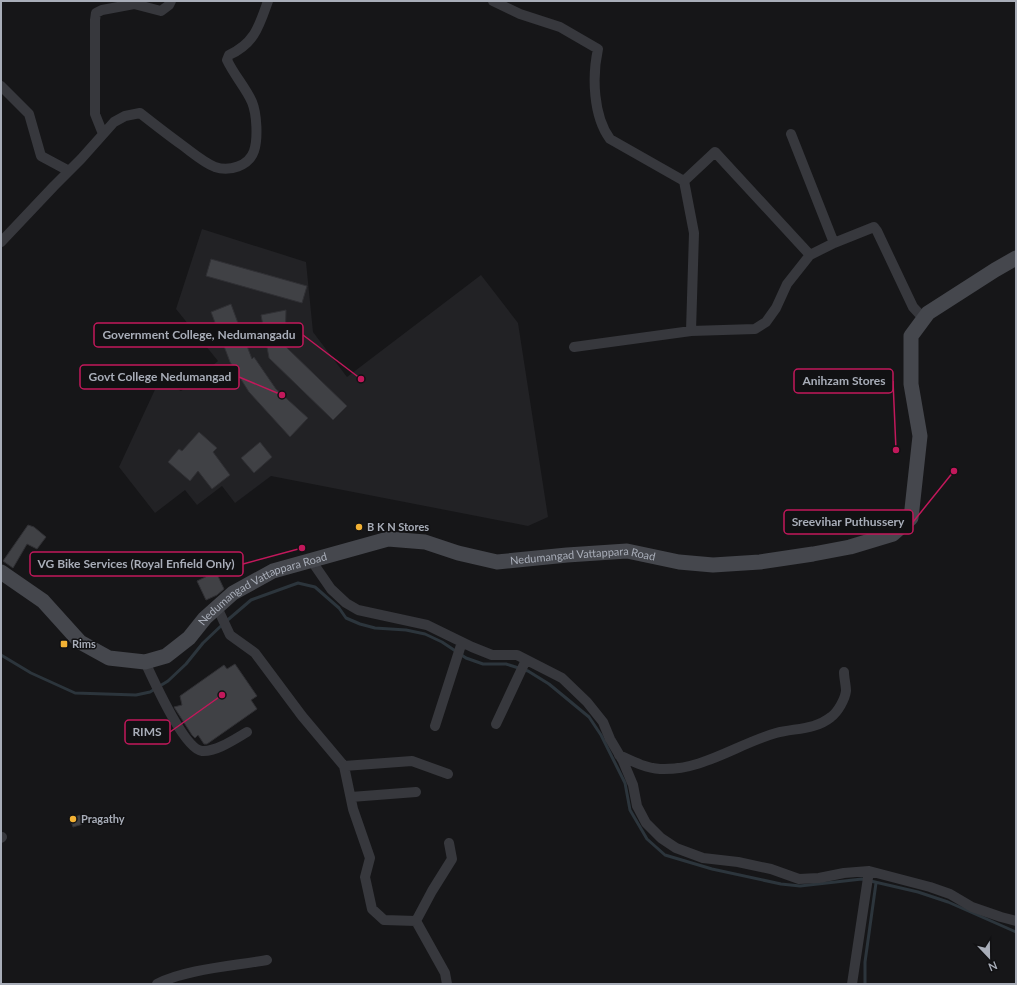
<svg xmlns="http://www.w3.org/2000/svg" width="1017" height="985" viewBox="0 0 1017 985" font-family="Lato,sans-serif">
  <style>
    .built { fill: #222225 }
    .lines { fill: none; stroke-linecap: round; stroke-linejoin: round }
    .stream { stroke: #2c353c; stroke-width: 3 }
    .building { fill: #404145; stroke: #303034 }
    .street { stroke: #37383d; stroke-width: 10 }
    .secondary { stroke: #45474d; stroke-width: 15 }
    .poi-dot { fill: #f2b134; stroke: #111113; stroke-width: 1.5 }
    .labels { text-anchor: middle; stroke-width: 3; stroke-linejoin: round; paint-order: stroke }
    .poi-label { font-size: 11px; font-weight: bold; fill: #a8adb8; stroke: #111113; text-anchor: start }
    .street-label { font-size: 11px; fill: #a8adb8; stroke: #111113 }
    .leader { fill: none; stroke: #c2185b; stroke-width: 1.5 }
    .callout-dot { fill: #c2185b; stroke: #111113; stroke-width: 1.5 }
    .callout { fill: #111113; stroke: #c2185b; stroke-width: 1.5 }
    .callout-label { font-size: 12px; text-anchor: middle; font-weight: bold; fill: #a8adb8 }
  </style>
  <rect width="100%" height="100%" fill="#161618"/>
  <path class="built" d="M202,229L306,262L313,332L347,377L481,275L518,323L548,517L528,526L271,476L235,503L222,486L197,505L185,490L155,513L119,467L159,381L181,391L218,361L176,309Z"/>
  <g class="lines">
    <path class="stream" d="M1,655L31,673L75,693L136,695L150,692L168,681L186,664L203,643L223,624L251,600L298,583L315,587L339,608L346,618L360,624L375,628L406,630L425,634L442,642L466,658L483,664H506L528,671L549,684L589,717L601,735L625,783L630,810L647,839L665,855L712,869L781,884L800,886L862,879L918,892L948,902L1016,932
      M865,984V962L876,883"/>
  </g>
  <path class="building" d="M211,259L307,286L302,303L206,276Z
    M231,304L242,334L240,336L247,346L252,359L254,357L276,389L308,418L290,437L249,392L230,362L211,312Z
    M286,310L285,346L347,406L333,420L269,358L261,315Z
    M199,432L217,448L213,452L230,475L212,489L198,471L190,481L168,462L179,449L182,451Z
    M260,442L272,457L254,473L241,458Z
    M28,525L34,527L46,537L37,549L27,544L13,568L3,561Z
    M216,572L224,589L217,595L206,600L197,581Z
    M235,664L257,696L251,700L257,709L207,744H204L198,735L195,738L192,735L174,707L182,705L180,696L224,665L227,669Z
    M80,815L83,824L73,827L70,819Z"/>
  <g class="lines">
    <path class="street" d="M493,1L520,14L560,27L598,49C592,76 593,116 610,139L684,181
      M1,86L29,114L41,156L69,171
      M103,134L95,114V20L96,13L102,10L134,4L161,11L169,5L171,1
      M791,134L834,243L874,227L877,231L913,307L924,319
      M1,242L54,186L81,159L114,122L125,116L140,113C154,124 168,135 182,145C193,153 203,162 215,167C229,172 249,166 254,151C258,139 257,114 252,102C246,88 234,75 227,60L229,55C255,43 259,26 268,1
      M691,331L694,233L684,181L715,152L810,255
      M574,347L691,331L755,329L766,322L776,308L787,284L810,255L834,243
      M311,560L331,589L346,603L358,610L427,625L472,647L492,655H517L562,678L587,702L603,722L610,739L623,761L633,785L637,806L646,823L661,838L676,848L703,858L738,862L771,869L799,879L819,878L844,873L869,871L930,887L950,894L972,907L1001,917L1016,921
      M217,607L230,635L255,653L302,716L344,766L353,809L370,858L365,877L372,909L384,920L416,921L445,973L447,984
      M145,662C153,679 184,749 202,751C216,752 235,739 247,732
      M496,724L526,660
      M435,726L462,642
      M619,755C632,761 645,768 660,769C702,771 737,744 776,733C795,728 815,730 831,717C838,712 845,699 846,691C846,685 844,678 844,672
      M344,766L412,761L448,774
      M351,797L416,792
      M1,838L2,837
      M416,921L432,891L452,859L449,843
      M157,984C186,969 234,966 267,960
      M852,984L869,871"/>
    <path class="secondary" id="s1" d="M1,572L43,601L80,642L109,658L145,662L166,656L189,638L205,618L233,593L273,571L388,539L425,542L458,553L497,562L567,555L627,551L679,562L713,565L760,562L813,554L850,547L893,534L911,518L920,436L911,384V336L928,313L995,270L1016,258"/>
  </g>
  <g class="poi-dot">
    <circle cx="359" cy="527" r="4"/>
    <rect x="60" y="640" width="8" height="8" rx="2"/>
    <circle cx="73" cy="819" r="4"/>
  </g>
  <g class="labels">
    <g class="poi-label">
      <text x="367" y="531">B K N Stores</text>
      <text x="72" y="648">Rims</text>
      <text x="81" y="823">Pragathy</text>
    </g>
    <g class="street-label">
      <text dy="4" stroke="none"><textPath href="#s1" startOffset="653">Nedumangad Vattappara Road</textPath></text>
      <text dy="4" stroke="none"><textPath href="#s1" startOffset="318">Nedumangad Vattappara Road</textPath></text>
    </g>
  </g>
  <path class="leader" d="M361 379L303 335M282 395L239 377M896 450L893 381M954 471L913 522M302 548L243 564M222 695L170 732"/>
  <g class="callout-dot">
    <circle cx="361" cy="379" r="4"/>
    <circle cx="282" cy="395" r="4"/>
    <circle cx="896" cy="450" r="4"/>
    <circle cx="954" cy="471" r="4"/>
    <circle cx="302" cy="548" r="4"/>
    <circle cx="222" cy="695" r="4"/>
  </g>
  <g class="callout">
    <rect x="94" y="323" width="209" height="24" rx="4"/>
    <rect x="80" y="365" width="159" height="24" rx="4"/>
    <rect x="794" y="369" width="99" height="24" rx="4"/>
    <rect x="784" y="510" width="129" height="24" rx="4"/>
    <rect x="30" y="552" width="213" height="24" rx="4"/>
    <rect x="125" y="720" width="45" height="24" rx="4"/>
  </g>
  <g class="callout-label">
    <text x="199" y="339">Government College, Nedumangadu</text>
    <text x="160" y="381">Govt College Nedumangad</text>
    <text x="844" y="385">Anihzam Stores</text>
    <text x="848" y="526">Sreevihar Puthussery</text>
    <text x="136" y="568">VG Bike Services (Royal Enfield Only)</text>
    <text x="147" y="736">RIMS</text>
  </g>
  <rect width="1017" height="985" fill="none" stroke="#a8adb8" stroke-width="4"/>
  <g transform="translate(989 957) rotate(158)" stroke="#111113" stroke-width="3" paint-order="stroke">
  <path d="M0-3L7 15L0 10L-7 15Z" fill="#a8adb8"/>
  <text y="-6" font-size="11" font-weight="bold" text-anchor="middle" fill="#a8adb8">N</text>
  </g>
</svg>
